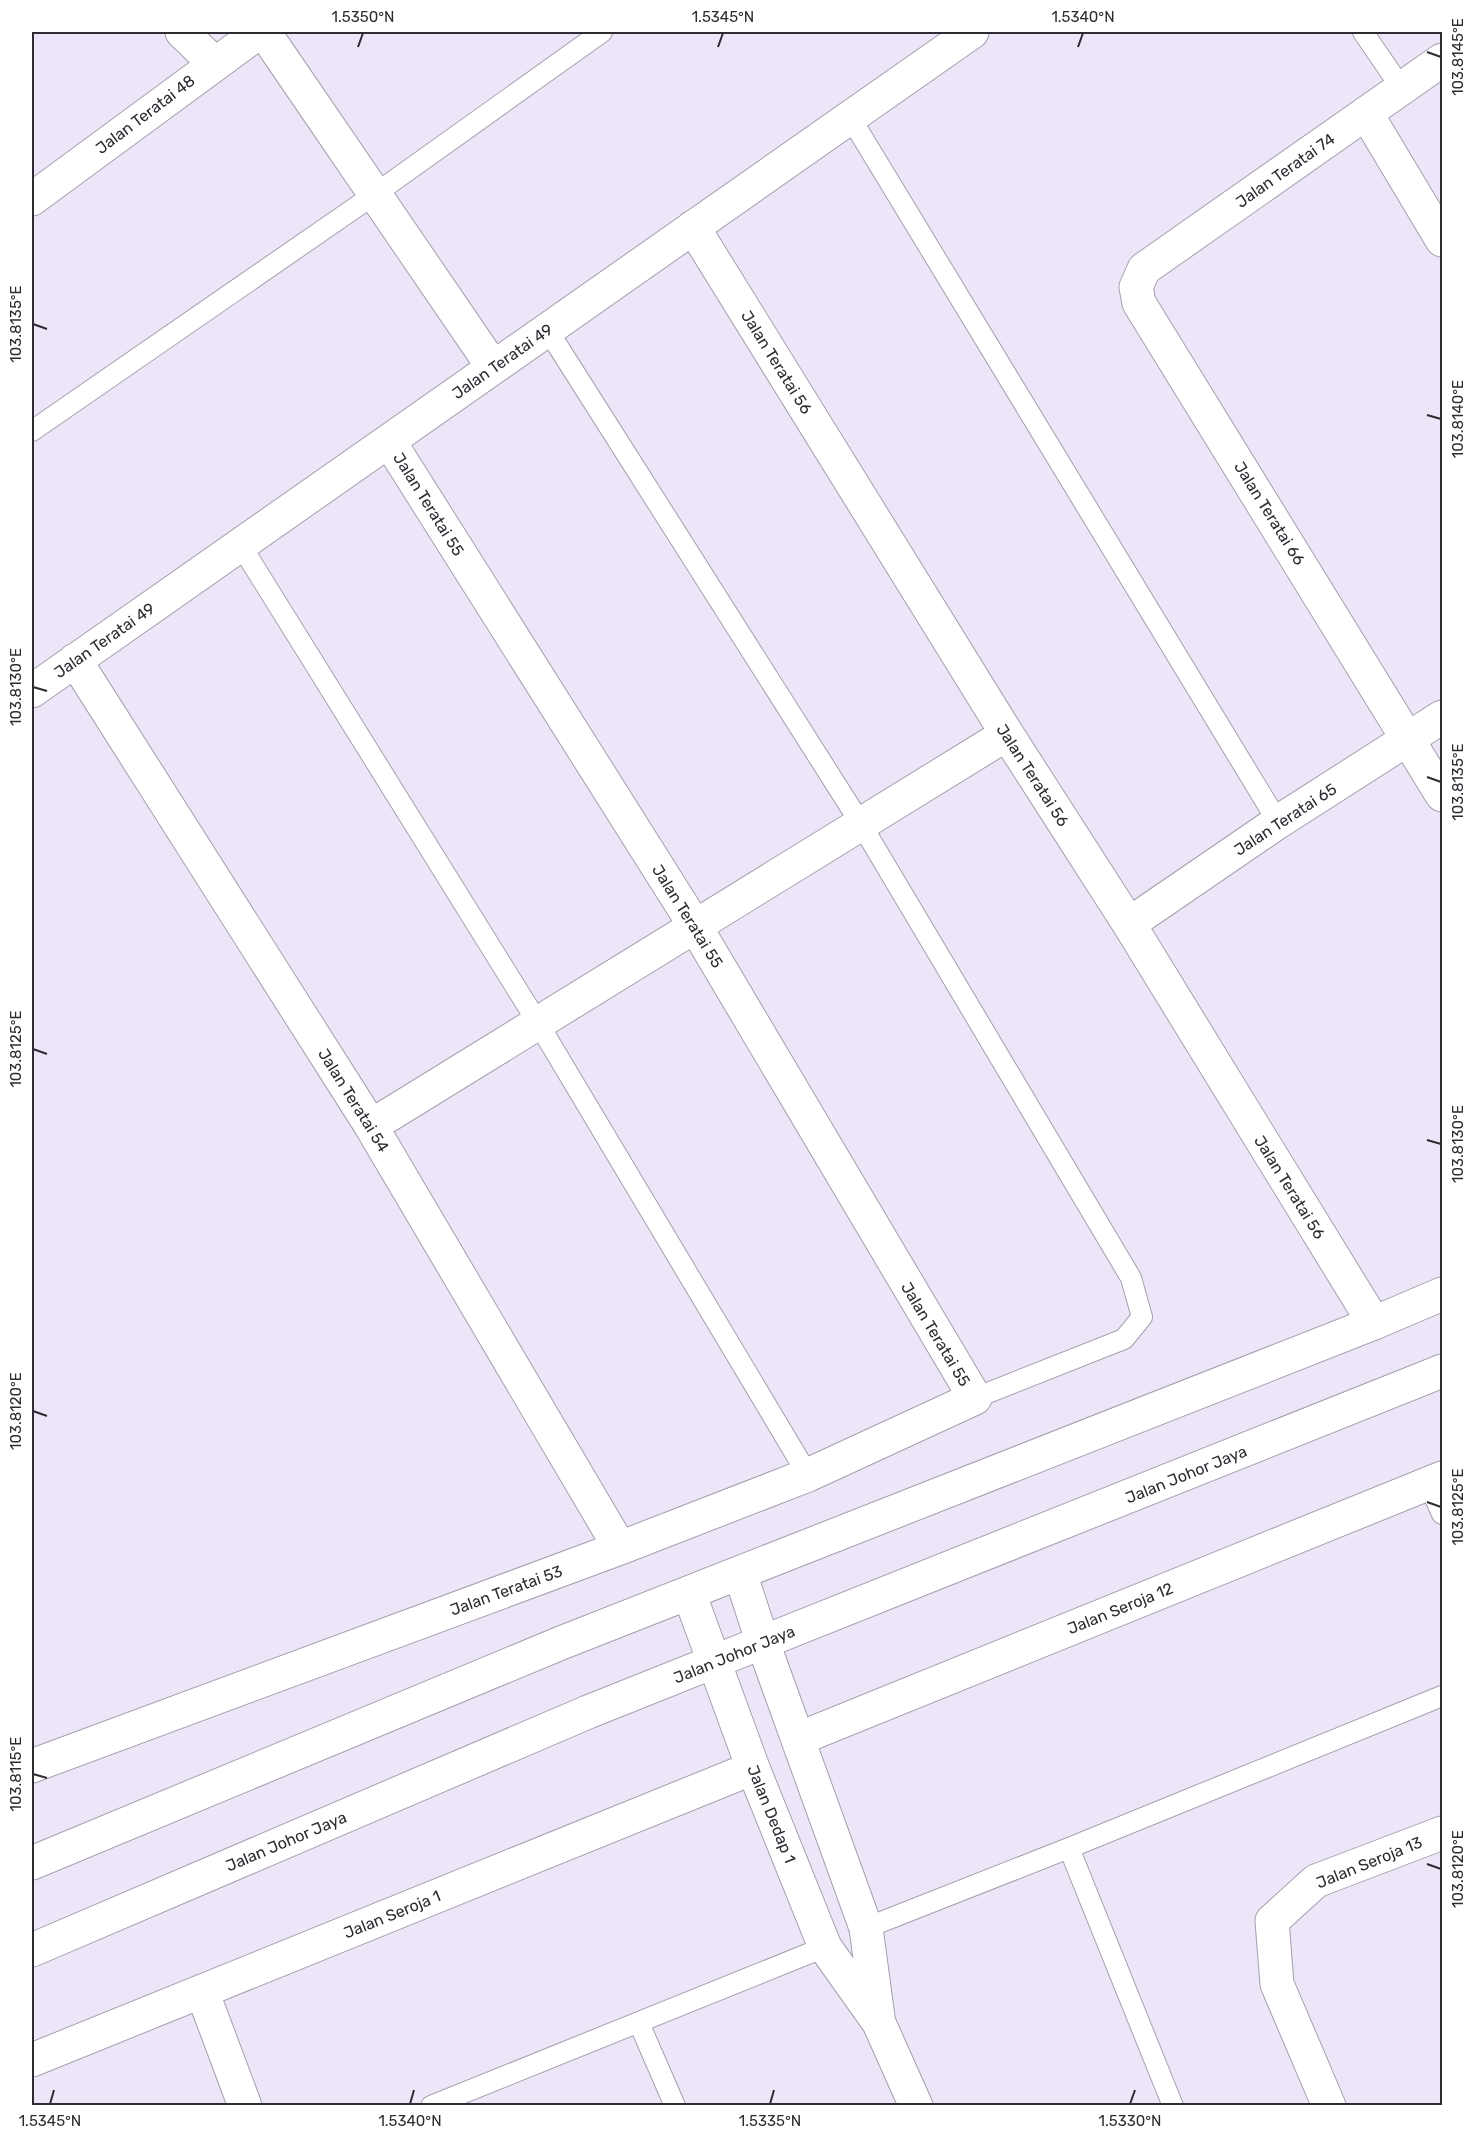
<svg xmlns="http://www.w3.org/2000/svg" width="1474" height="2137" viewBox="0 0 1474 2137" font-family="Rubik,sans-serif">
  <style>
    .lines { fill: none; stroke-linecap: round; stroke-linejoin: round }
    .service-casing { stroke: #a59eaf; stroke-width: 22 }
    .minor-casing { stroke: #a59eaf; stroke-width: 35 }
    .secondary-casing { stroke: #a59eaf; stroke-width: 35 }
    .service { stroke: #fff; stroke-width: 20 }
    .minor { stroke: #fff; stroke-width: 33 }
    .secondary { stroke: #fff; stroke-width: 33 }
    .ticks { fill: none; stroke: #2e2b32; stroke-width: 2 }
    .labels { text-anchor: middle; stroke-width: 6; stroke-linejoin: round; paint-order: stroke }
    .street-label { font-size: 16px; fill: #2e2b32; stroke: #fff }
    .neatline { fill: none; stroke: #2e2b32; stroke-width: 2 }
    .ticks-label { font-size: 15px; text-anchor: middle; fill: #2e2b32 }
  </style>
  <rect width="100%" height="100%" fill="#ede6f8"/>
  <g class="lines">
    <defs>
      <path id="service" d="M1363,32L1402,89
        M850,117L1278,822
        M547,329L861,824L1131,1278L1142,1317L1124,1339L975,1398
        M32,431L375,194L602,32
        M240,544L538,1023L808,1475
        M1428,1483L1442,1514
        M1069,1848L1173,2106
        M866,1928L1069,1848L1442,1696
        M639,2023L675,2106
        M431,2106L825,1947"/>
      <path id="minor" d="M182,32L214,63
        M264,32L493,367
        M1442,60L1144,269L1136,287L1139,303L1442,795
        M1366,113L1442,240
        M32,199L259,32
        M693,227L1007,734L1129,924L1374,1323
        M75,660L371,1126L620,1548
        M32,691L972,32
        M1129,924L1278,822L1442,717
        M371,1126L1007,734
        M798,1739L1442,1478
        M32,1766L620,1548L808,1475L975,1398L695,926L389,441
        M202,1991L245,2106
        M32,2060L753,1768
        M1329,2106L1277,1984L1272,1921L1316,1881L1442,1833"/>
      <path id="secondary" d="M740,1573L763,1643L866,1928L878,2017
        M689,1593L753,1768L825,1947L879,2023L916,2106
        M32,1863L561,1643L1374,1323L1442,1294
        M32,1950L588,1712L1442,1371"/>
    </defs>
    <use href="#service" class="service-casing"/>
    <use href="#minor" class="minor-casing"/>
    <use href="#secondary" class="secondary-casing"/>
    <use href="#service" class="service"/>
    <use href="#minor" class="minor"/>
    <use href="#secondary" class="secondary"/>
  </g>
  <path class="ticks" d="M358,47L363,33M718,47L723,33M1078,47L1083,33M1427,52L1441,57M33,324L47,329M1427,415L1441,419M33,687L47,691M1427,777L1441,782M33,1049L47,1054M1427,1140L1441,1144M33,1411L47,1416M1427,1502L1441,1507M33,1774L47,1778M1427,1864L1441,1869M50,2104L54,2090M410,2104L414,2090M770,2104L774,2090M1130,2104L1135,2090"/>
  <g class="labels">
    <g class="street-label">
      <text transform="translate(145 114) rotate(-37)" y="6">Jalan Teratai 48</text>
      <text transform="translate(1285 170) rotate(-35)" y="6">Jalan Teratai 74</text>
      <text transform="translate(502 361) rotate(-35)" y="6">Jalan Teratai 49</text>
      <text transform="translate(777 362) rotate(58)" y="6">Jalan Teratai 56</text>
      <text transform="translate(429 504) rotate(58)" y="6">Jalan Teratai 55</text>
      <text transform="translate(1270 513) rotate(58)" y="6">Jalan Teratai 66</text>
      <text transform="translate(104 640) rotate(-35)" y="6">Jalan Teratai 49</text>
      <text transform="translate(1033 775) rotate(57)" y="6">Jalan Teratai 56</text>
      <text transform="translate(1285 819) rotate(-33)" y="6">Jalan Teratai 65</text>
      <text transform="translate(688 916) rotate(58)" y="6">Jalan Teratai 55</text>
      <text transform="translate(354 1100) rotate(58)" y="6">Jalan Teratai 54</text>
      <text transform="translate(1290 1187) rotate(58)" y="6">Jalan Teratai 56</text>
      <text transform="translate(936 1334) rotate(59)" y="6">Jalan Teratai 55</text>
      <text transform="translate(1186 1474) rotate(-22)" y="6">Jalan Johor Jaya</text>
      <text transform="translate(506 1590) rotate(-20)" y="6">Jalan Teratai 53</text>
      <text transform="translate(1120 1608) rotate(-22)" y="6">Jalan Seroja 12</text>
      <text transform="translate(734 1654) rotate(-22)" y="6">Jalan Johor Jaya</text>
      <text transform="translate(772 1814) rotate(68)" y="6">Jalan Dedap 1</text>
      <text transform="translate(286 1841) rotate(-23)" y="6">Jalan Johor Jaya</text>
      <text transform="translate(1369 1862) rotate(-22)" y="6">Jalan Seroja 13</text>
      <text transform="translate(392 1914) rotate(-22)" y="6">Jalan Seroja 1</text>
    </g>
  </g>
  <rect width="1474" height="2137" fill="none" stroke="#ffffff" stroke-width="66"/>
  <rect x="33" y="33" width="1408" height="2071" class="neatline"/>
  <g class="ticks-label">
    <text x="363" y="22">1.5350°N</text>
    <text x="723" y="22">1.5345°N</text>
    <text x="1083" y="22">1.5340°N</text>
    <text transform="translate(1458 57) rotate(-90)" y="5">103.8145°E</text>
    <text transform="translate(16 324) rotate(-90)" y="5">103.8135°E</text>
    <text transform="translate(1458 419) rotate(-90)" y="5">103.8140°E</text>
    <text transform="translate(16 687) rotate(-90)" y="5">103.8130°E</text>
    <text transform="translate(1458 782) rotate(-90)" y="5">103.8135°E</text>
    <text transform="translate(16 1049) rotate(-90)" y="5">103.8125°E</text>
    <text transform="translate(1458 1144) rotate(-90)" y="5">103.8130°E</text>
    <text transform="translate(16 1411) rotate(-90)" y="5">103.8120°E</text>
    <text transform="translate(1458 1507) rotate(-90)" y="5">103.8125°E</text>
    <text transform="translate(16 1774) rotate(-90)" y="5">103.8115°E</text>
    <text transform="translate(1458 1869) rotate(-90)" y="5">103.8120°E</text>
    <text x="50" y="2126">1.5345°N</text>
    <text x="410" y="2126">1.5340°N</text>
    <text x="770" y="2126">1.5335°N</text>
    <text x="1130" y="2126">1.5330°N</text>
  </g>
</svg>
